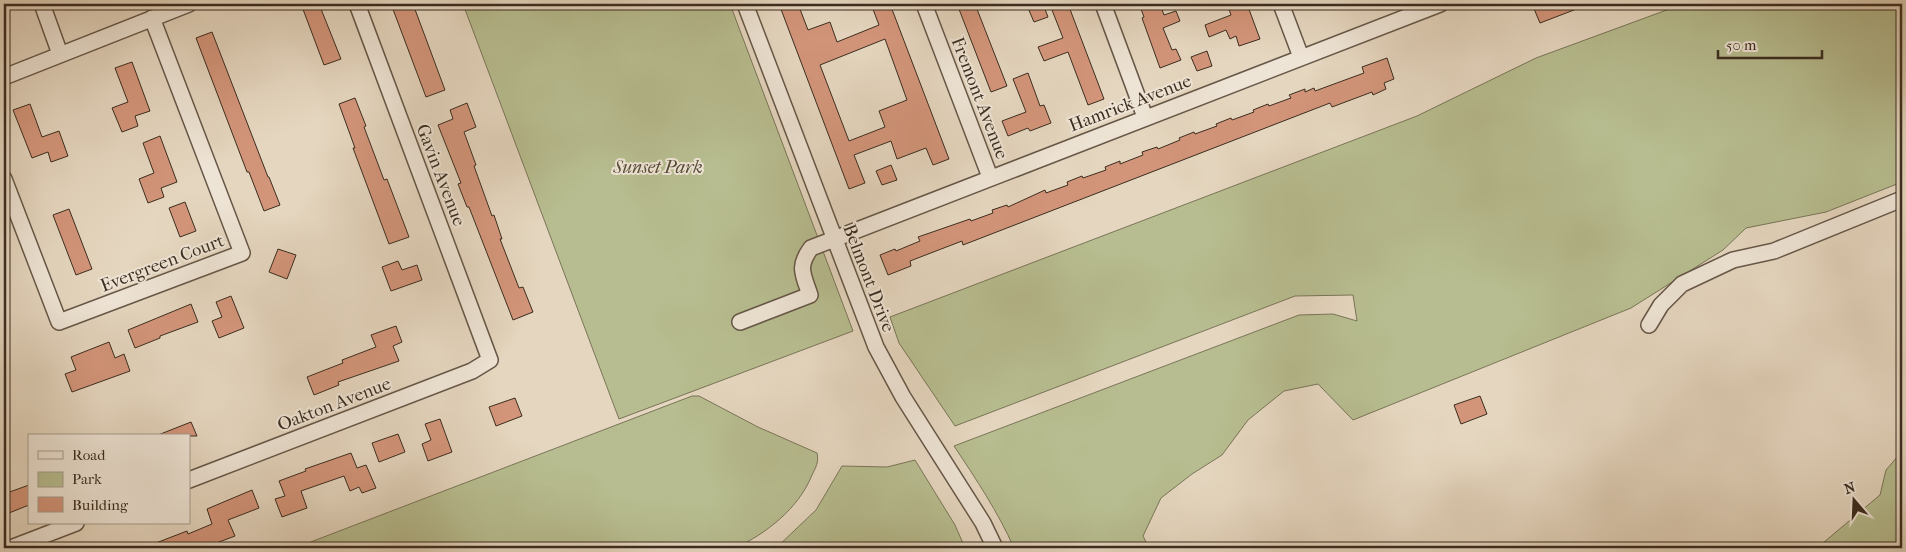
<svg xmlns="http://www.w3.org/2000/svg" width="1906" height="552" viewBox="0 0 1906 552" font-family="'IM FELL French Canon',serif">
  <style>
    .green { fill: #b7bd90; stroke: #797558 }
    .building { fill: #d3957a; stroke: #3b2d20; fill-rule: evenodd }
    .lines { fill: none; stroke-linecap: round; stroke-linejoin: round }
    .minor-casing { stroke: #665748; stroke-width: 18 }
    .minor { stroke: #eee4d5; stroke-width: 15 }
    .labels { text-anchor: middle; stroke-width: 4; stroke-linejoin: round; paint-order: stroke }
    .street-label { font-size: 18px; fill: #3b2d20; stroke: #eee4d5 }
    .park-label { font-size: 18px; font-style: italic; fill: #544a36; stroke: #eee4d5 }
  </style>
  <rect width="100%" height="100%" fill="#e5d6bf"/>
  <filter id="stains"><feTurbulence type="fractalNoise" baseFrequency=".004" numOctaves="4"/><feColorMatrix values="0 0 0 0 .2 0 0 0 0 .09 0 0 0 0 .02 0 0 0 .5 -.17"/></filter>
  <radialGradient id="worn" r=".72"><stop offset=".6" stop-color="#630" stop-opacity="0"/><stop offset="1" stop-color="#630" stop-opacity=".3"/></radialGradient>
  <path class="green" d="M463,4H730L853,331L619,419Z
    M1683,4H1902V182L1826,212L1746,228L1723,250L1631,308L1353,420L1318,384L1284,391L1248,420L1222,455L1192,474L1161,498L1143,536L1149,548H1014C998,512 976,479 954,446L1299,315L1333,314L1357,321L1353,295L1295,296L955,426L899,343L890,317L1417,116L1536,58Z
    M692,396H699L758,427L817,453C819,462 816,467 812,475C799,508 766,534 735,548H295Z
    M1899,455H1902V548H1817L1880,495L1886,470Z
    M915,460L955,525L965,548H776L816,510L842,466L887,467Z"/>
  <path class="building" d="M301,4H319L341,59L324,65Z
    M391,4H413L445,90L426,97Z
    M779,4H798L808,30L830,22L837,42L879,25L871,4H890L949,159L933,165L926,148L897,159L891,141L854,155L865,183L849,189ZM885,39L907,100L879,111L885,127L849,141L820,65Z
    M957,4H975L1007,86L991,92Z
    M1039,4H1043L1048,17L1034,22L1028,8Z
    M1068,4L1104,99L1088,105L1068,52L1044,61L1038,47L1063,38L1052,10Z
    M1154,4H1160L1164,15L1176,11L1180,21L1163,28L1172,50L1176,49L1181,60L1160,68L1142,18L1144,17L1141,9Z
    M1227,4H1247L1260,39L1239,46L1236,36L1230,39L1226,30L1209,37L1205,25L1231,15Z
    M1532,4H1587V5L1540,23Z
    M212,32L268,177H269L280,205L264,211L249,172H247L196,38Z
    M1207,51L1212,66L1197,71L1191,57Z
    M1387,58L1394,79L1384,83L1386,89L1373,95L1372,92L1332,107L1330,103L963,245L962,241L910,261L911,266L888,275L880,255L895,249L896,251L920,241L918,237L970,219L971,221L993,213L992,210L1007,205L1008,207L1045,190L1046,193L1068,185L1067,182L1082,176L1083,178L1106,170L1105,167L1120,161V164L1143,155L1142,152L1157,147L1158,149L1180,140L1179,138L1194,132L1195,134L1217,126L1216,124L1231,118L1232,120L1254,112L1253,110L1268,104L1269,106L1291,98L1289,95L1305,89V92L1314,88L1315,91L1364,73L1362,67Z
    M132,62L150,111L135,116L138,126L122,132L112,108L128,102L115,68Z
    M1028,73L1040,106L1044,105L1051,123L1030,131L1028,128L1008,136L1002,121L1026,112L1013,79Z
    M355,98L366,126L364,127L384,180L387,179L409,237L389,244L353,148H355L339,104Z
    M467,103L476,127L464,132L476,165L474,166L492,216L494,215L502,239H500L519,288L523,287L533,312L513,320L469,207H467L458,184L461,183L438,125L453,119L450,110Z
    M30,104L42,137L59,131L68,156L51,162L48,152L32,158L13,110Z
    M160,136L177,182L161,188L164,197L148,203L139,179L154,173L143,143Z
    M891,165L897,180L882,185L876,171Z
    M185,202L196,231L180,237L169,208Z
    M69,209L92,269L76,275L53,215Z
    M278,249L296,255L287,279L269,272Z
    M398,261L402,270L417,265L422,280L391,291L382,267Z
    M231,296L244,328L219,338L212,321L222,317L216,302Z
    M191,304L198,322L160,336V338L135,348L128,330Z
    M396,326L402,342L393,346L399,361L338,382L339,385L314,395L307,377L343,363L342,360L376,347L371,335Z
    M109,342L115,358L124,354L130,371L72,392L65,374L76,370L71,357Z
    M1480,396L1487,414L1461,424L1454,405Z
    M515,398L522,416L496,426L489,407Z
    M440,419L452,452L428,461L422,444L431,440L425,424Z
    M191,422L197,436H158V435Z
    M398,434L405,452L379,462L372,443Z
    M351,453L357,468L366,465L376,488L362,493L359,487L350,491L344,476L301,491L307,508L282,517L275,499L285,496L279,481L306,471L305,469Z
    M29,485V505L4,515V494Z
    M252,490L259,508L228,520L235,536L203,548H143L187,531L188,534L212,524L207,509Z"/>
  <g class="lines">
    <defs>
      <path id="minor" d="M42,4L60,54
        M745,4L876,347L903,397L983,523L995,548
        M924,4L990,177
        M1103,4L1145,117
        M1281,4L1301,57
        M4,77L189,4
        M4,179L59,322L242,253L152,18
        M740,322L810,295C803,274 797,267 811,248L1440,4
        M1649,325L1661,305L1682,284L1733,260L1774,251L1902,199
        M189,480L472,371L490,360L357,4
        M11,548L76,523"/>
    </defs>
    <use href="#minor" class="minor-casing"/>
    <use href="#minor" class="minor"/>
  </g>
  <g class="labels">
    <g class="street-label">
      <text transform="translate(980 98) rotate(69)" y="6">Fremont Avenue</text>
      <text transform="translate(1130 103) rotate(-21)" y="6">Hamrick Avenue</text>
      <text transform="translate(441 175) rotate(69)" y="6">Gavin Avenue</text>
      <text transform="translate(162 263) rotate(-21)" y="6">Evergreen Court</text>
      <text transform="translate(869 278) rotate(69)" y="6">Belmont Drive</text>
      <text transform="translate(334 404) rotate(-21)" y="6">Oakton Avenue</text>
    </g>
    <g class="park-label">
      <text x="658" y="173">Sunset Park</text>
    </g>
  </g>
  <rect width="1906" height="552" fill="none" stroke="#e5d6bf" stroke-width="20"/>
  <rect x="5" y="5" width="1896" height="542" fill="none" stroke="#3b2d20" stroke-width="2.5"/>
  <rect x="10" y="10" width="1886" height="532" fill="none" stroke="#3b2d20"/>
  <rect x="28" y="434" width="162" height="90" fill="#eee4d5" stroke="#a69b8d"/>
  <rect x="38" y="451" width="25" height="8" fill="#eee4d5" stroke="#a69b8d"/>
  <text x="72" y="460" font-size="15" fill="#3b2d20">Road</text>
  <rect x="38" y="472" width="25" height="15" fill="#b7bd90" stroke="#a69b8d"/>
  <text x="72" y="484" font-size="15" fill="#3b2d20">Park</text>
  <rect x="38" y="497" width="25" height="15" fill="#d3957a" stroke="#a69b8d"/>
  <text x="72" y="510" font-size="15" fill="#3b2d20">Building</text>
  <g transform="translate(1854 500) rotate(341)" stroke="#eee4d5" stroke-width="4" paint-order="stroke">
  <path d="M0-4L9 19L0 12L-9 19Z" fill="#3b2d20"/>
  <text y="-8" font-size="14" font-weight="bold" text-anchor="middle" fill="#3b2d20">N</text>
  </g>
  <path d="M1718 50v8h104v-8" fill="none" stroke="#3b2d20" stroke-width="2.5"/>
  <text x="1726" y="50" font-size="15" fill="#3b2d20" stroke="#eee4d5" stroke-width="4" paint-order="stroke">50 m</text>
  <rect width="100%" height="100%" filter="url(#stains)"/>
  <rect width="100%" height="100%" fill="url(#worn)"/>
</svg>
